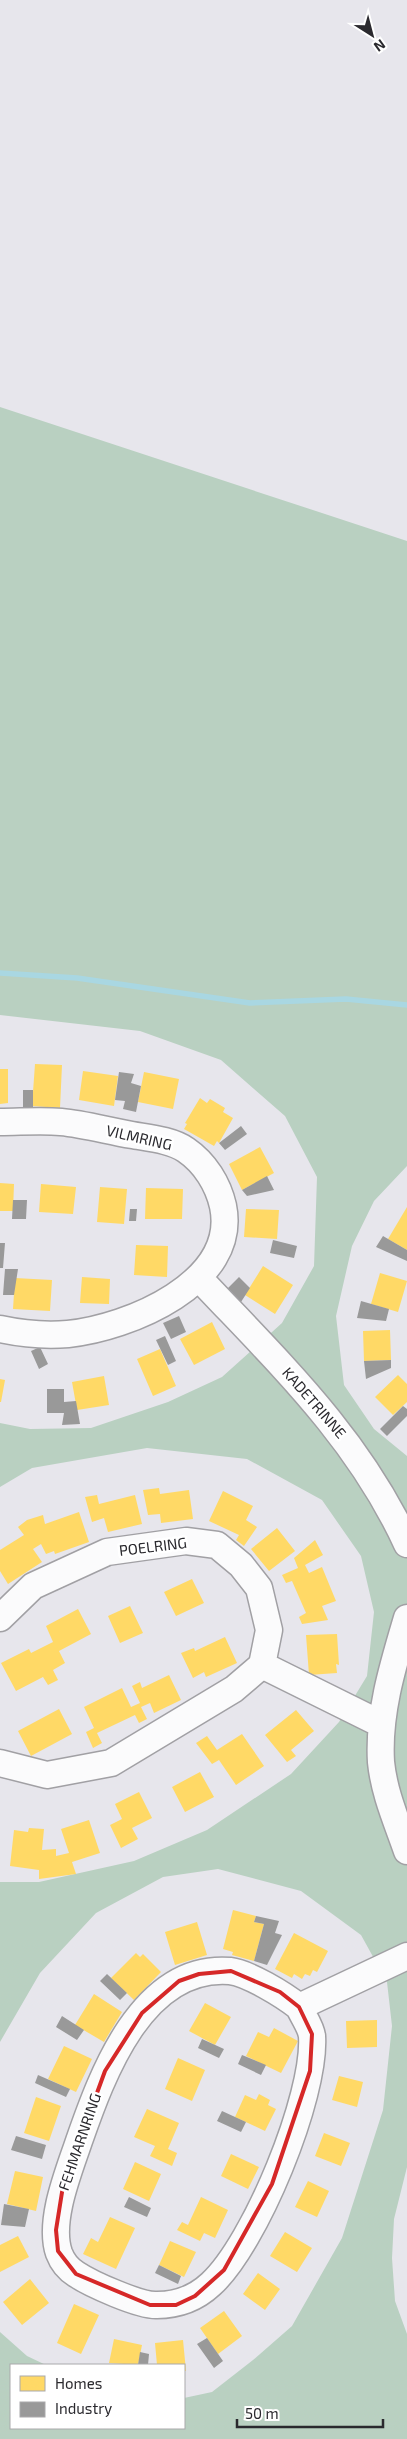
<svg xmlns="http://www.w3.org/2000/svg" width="407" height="2439" viewBox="0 0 407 2439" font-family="'Exo 2',sans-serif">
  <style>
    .green { fill: #b9d0c1 }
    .homes { fill: #ffd966 }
    .industry { fill: #999 }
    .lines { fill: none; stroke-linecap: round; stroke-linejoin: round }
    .stream { stroke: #a9d7e2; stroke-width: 5.5 }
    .minor-casing { stroke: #a1a0a4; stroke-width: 29 }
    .minor { stroke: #fbfbfc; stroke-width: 26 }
    .marked { fill: none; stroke: #d62828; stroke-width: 4; stroke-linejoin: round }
    .labels { text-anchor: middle; stroke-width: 5; stroke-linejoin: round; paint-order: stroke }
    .street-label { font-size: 15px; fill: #2a292e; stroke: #fff }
  </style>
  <rect width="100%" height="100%" fill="#e7e6ec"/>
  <path class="green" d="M0,407L407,541V1166L374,1201L352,1246L336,1316L344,1385L374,1429L407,1456V2167L394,2219L392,2258L395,2301L407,2334V2439H0V2332L27,2356L46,2365H11V2428H184V2398L212,2392L253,2360L292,2326L342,2238L383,2110L392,2026L387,1982L361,1935L301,1891L218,1869L163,1877L96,1913L40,1973L0,2042V1882H39L134,1861L207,1830L291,1774L339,1722L367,1676L374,1612L361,1556L322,1500L247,1459L147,1448L32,1468L0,1487V1423L30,1429L91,1428L168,1402L222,1377L282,1323L314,1266L317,1177L285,1116L221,1060L140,1031L0,1015Z"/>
  <path class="homes" d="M35,1064L62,1065L60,1108L32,1106Z
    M0,1069H8V1103L0,1104Z
    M83,1071L118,1076L114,1106L79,1100Z
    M144,1072L179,1079L173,1109L138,1102Z
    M200,1098L207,1103L210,1099L225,1108L223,1112L233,1118L219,1143L217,1141L214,1146L184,1129L187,1124L185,1123Z
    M260,1147L274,1173L242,1190L229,1164Z
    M0,1183L14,1184L13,1211H0Z
    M41,1184L76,1187L73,1214L39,1212Z
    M100,1187L127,1189L124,1224L97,1222Z
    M146,1188L183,1189L182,1219H145Z
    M407,1207V1250L388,1239Z
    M246,1209L279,1210L277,1239L244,1237Z
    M136,1245L168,1246L167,1277L134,1275Z
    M263,1266L293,1285L275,1314L245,1295Z
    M380,1273L407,1281L398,1312L371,1304Z
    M82,1277L110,1279L109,1304L80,1303Z
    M15,1278L52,1280L50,1311L13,1309Z
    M212,1322L225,1349L194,1365L180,1339Z
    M390,1330L391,1360L364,1361L363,1331Z
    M160,1349L176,1386L153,1396L137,1359Z
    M398,1375L407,1384V1402L393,1415L375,1397Z
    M104,1376L109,1405L77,1410L72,1382Z
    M0,1379L5,1380L1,1402H0Z
    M159,1488L160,1494L189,1490L193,1519L161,1523L160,1514L148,1515L143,1490Z
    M223,1491L253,1506L246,1520L257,1527L244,1546L236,1540L239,1535L209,1521Z
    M97,1495L99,1504L135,1495L142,1524L108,1532L104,1518L92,1522L85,1497Z
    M79,1512L89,1542L55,1554L54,1551L46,1554L41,1544L33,1549L42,1562L8,1584L0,1571V1550L24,1535L18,1527L27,1520L43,1515L45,1524Z
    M277,1528L295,1551L269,1571L251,1549Z
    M315,1540L323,1555L305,1565L309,1573L322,1567L336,1601L322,1606L328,1620L302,1624L299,1617L306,1613L292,1581L286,1583L282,1575L298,1568L294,1558Z
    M192,1579L204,1603L176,1616L164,1592Z
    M130,1606L143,1633L120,1643L108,1616Z
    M78,1609L91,1634L59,1651L65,1663L53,1670L58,1680L48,1685L43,1677L16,1691L1,1663L29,1649L31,1653L53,1642L46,1626Z
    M337,1634L339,1665L336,1664L337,1673L309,1675L306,1635Z
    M225,1637L237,1663L206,1677L204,1672L193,1678L181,1653L194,1648L195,1651Z
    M169,1675L181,1700L154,1713L150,1703L141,1707L147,1719L139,1723L135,1715L97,1733L102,1743L93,1748L86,1732L94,1728L84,1707L122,1688L131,1707L140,1703L132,1686L140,1682L142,1688Z
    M59,1709L72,1734L31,1756L18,1731Z
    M296,1710L314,1731L291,1750L296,1756L287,1762L265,1735Z
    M242,1734L264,1766L236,1785L219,1760L212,1764L196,1743L207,1736L217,1750Z
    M200,1772L214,1797L185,1812L172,1787Z
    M139,1792L152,1818L132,1828L138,1839L121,1848L110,1825L122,1819L115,1804Z
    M89,1820L100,1853L72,1862L76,1874L39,1879V1870L10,1866L14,1830L28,1832L29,1828L44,1829L42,1850L56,1849V1856L69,1853L61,1829Z
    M233,1910L256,1916L254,1922L264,1924L254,1961L232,1955L233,1952L223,1949Z
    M197,1922L207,1955L175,1965L165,1932Z
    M294,1933L328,1951L317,1972L313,1970L310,1976L305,1974L302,1979L294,1974L292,1978L275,1969Z
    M136,1953L140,1957L143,1954L161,1972L134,2000L111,1978Z
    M94,1994L122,2012L104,2042L75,2025Z
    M205,2003L231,2017L215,2045L189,2031Z
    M377,2020V2047L347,2048L346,2021Z
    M274,2028L298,2041L281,2073L246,2056L258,2032L269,2037Z
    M64,2046L92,2059L76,2092L48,2079Z
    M178,2058L205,2070L192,2101L165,2089Z
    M339,2076L363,2082L357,2107L332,2100Z
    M259,2094L270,2100L268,2105L276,2109L265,2131L235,2117L245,2095L256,2100Z
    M36,2097L61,2106L49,2141L24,2133Z
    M147,2109L179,2123L168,2149L177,2153L172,2166L150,2156L155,2146L134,2137Z
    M324,2133L350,2143L341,2166L315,2156Z
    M231,2154L259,2167L248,2189L221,2176Z
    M135,2162L161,2174L149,2201L123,2189Z
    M15,2171L43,2177L36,2211L7,2204Z
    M308,2181L329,2191L317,2217L295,2207Z
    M201,2197L228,2210L215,2238L204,2233L200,2241L177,2230L182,2222L188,2225Z
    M110,2217L135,2228L116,2269L83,2254L91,2238L98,2242Z
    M285,2232L312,2248L297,2272L270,2256Z
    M18,2236L29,2257L0,2272V2245Z
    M170,2241L196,2252L184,2277L159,2265Z
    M258,2273L280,2289L265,2310L243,2294Z
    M30,2279L49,2303L22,2325L3,2302Z
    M74,2304L99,2315L81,2354L57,2343Z
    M224,2311L242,2336L218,2354L200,2328Z
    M114,2339L142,2345L138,2365L109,2363Z
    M183,2340L186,2371H184V2365H157L155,2343Z"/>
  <path class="industry" d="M119,1072L134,1074L131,1083L141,1086L136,1112L123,1109L125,1101L115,1100Z
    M23,1090H33V1109L23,1108Z
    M241,1126L247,1134L225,1150L219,1143Z
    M267,1176L274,1190L247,1196L242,1190Z
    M13,1200H27L26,1219H12Z
    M130,1209H137L136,1221H129Z
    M383,1236L407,1250V1261L376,1247Z
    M273,1240L297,1246L294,1258L270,1253Z
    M0,1243H5L3,1268H0Z
    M5,1269H18L14,1295H3Z
    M239,1277L250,1288L241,1302L227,1289Z
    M361,1301L389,1309L386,1321L357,1318Z
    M179,1316L186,1332L171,1339L163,1323Z
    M165,1336L176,1361L168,1365L156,1340Z
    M40,1347L48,1364L39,1369L31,1351Z
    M391,1360V1368L366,1379L364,1361Z
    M47,1389H64V1402L76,1401L80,1424L62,1425L64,1413H47Z
    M403,1406L407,1409V1416L387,1436L380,1429Z
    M256,1916L279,1921L275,1933L282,1935L267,1965L254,1961L264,1924L254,1922Z
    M107,1974L127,1993L120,2000L100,1981Z
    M62,2016L84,2030L77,2040L56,2027Z
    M202,2039L224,2049L219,2058L198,2048Z
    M242,2055L266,2065L261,2075L238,2064Z
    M38,2075L70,2089L66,2097L35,2083Z
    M222,2111L246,2122L241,2132L217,2121Z
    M16,2136L46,2145L42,2159L11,2150Z
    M129,2197L151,2208L147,2217L124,2207Z
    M4,2204L29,2209L25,2227L1,2225Z
    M159,2265L181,2276L178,2284L155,2273Z
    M207,2338L223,2361L214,2368L197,2344Z
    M140,2352L149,2354L148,2365H138Z"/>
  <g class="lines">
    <path class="stream" d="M0,973L77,978L250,1003L346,999L407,1005"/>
    <defs>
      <path id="minor" d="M0,1122C20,1122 41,1120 61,1122C84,1124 108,1131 132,1135C149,1138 172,1140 186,1150C205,1163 218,1184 223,1206C239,1283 128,1328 68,1334C44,1336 23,1334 0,1329
        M199,1278C278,1362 358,1437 407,1544
        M0,1618L33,1586L107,1552L186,1541L217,1545L241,1565L259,1588L269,1630L262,1665L234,1689L111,1763L47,1775L0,1763
        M407,1618C393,1665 378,1713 381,1762C384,1793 397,1822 407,1851
        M262,1665L381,1724
        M299,2007C303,2016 311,2027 312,2036C316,2096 255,2244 211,2284C195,2299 178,2305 157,2305C140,2306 91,2284 76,2274C68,2269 62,2261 59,2253C48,2221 69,2171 79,2141C102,2075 142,1964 230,1971C248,1973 284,1995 299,2007L407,1956"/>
    </defs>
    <use href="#minor" class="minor-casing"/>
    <use href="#minor" class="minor"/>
  </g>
  <path class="marked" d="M231,1971L280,1992L299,2007L312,2034L310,2071L272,2184L224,2270L195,2296L176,2305H150L76,2274L58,2251L56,2230L63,2186L105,2071L142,2013L179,1981L199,1974Z"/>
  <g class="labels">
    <g class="street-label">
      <text transform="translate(139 1138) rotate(13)" y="5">VILMRING</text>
      <text transform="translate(314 1403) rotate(49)" y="5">KADETRINNE</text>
      <text transform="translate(153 1547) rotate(-7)" y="5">POELRING</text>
      <text transform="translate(80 2142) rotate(-71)" y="5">FEHMARNRING</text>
    </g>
  </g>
  <rect x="10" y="2364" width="175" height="65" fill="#ffffff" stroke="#aaa9ab"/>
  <rect x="20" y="2376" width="25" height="15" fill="#ffd966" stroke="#aaa9ab"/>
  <text x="55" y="2389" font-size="15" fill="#2a292e">Homes</text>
  <rect x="20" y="2402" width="25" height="15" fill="#999999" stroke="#aaa9ab"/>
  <text x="55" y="2414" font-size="15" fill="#2a292e">Industry</text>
  <g transform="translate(372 35) rotate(144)" stroke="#ffffff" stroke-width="4" paint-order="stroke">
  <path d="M0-4L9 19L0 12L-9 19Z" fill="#2a292e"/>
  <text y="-8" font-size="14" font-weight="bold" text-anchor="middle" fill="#2a292e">N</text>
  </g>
  <path d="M237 2419v8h146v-8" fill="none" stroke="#2a292e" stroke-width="2.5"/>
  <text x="245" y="2419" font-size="15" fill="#2a292e" stroke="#ffffff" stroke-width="4" paint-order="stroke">50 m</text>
</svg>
